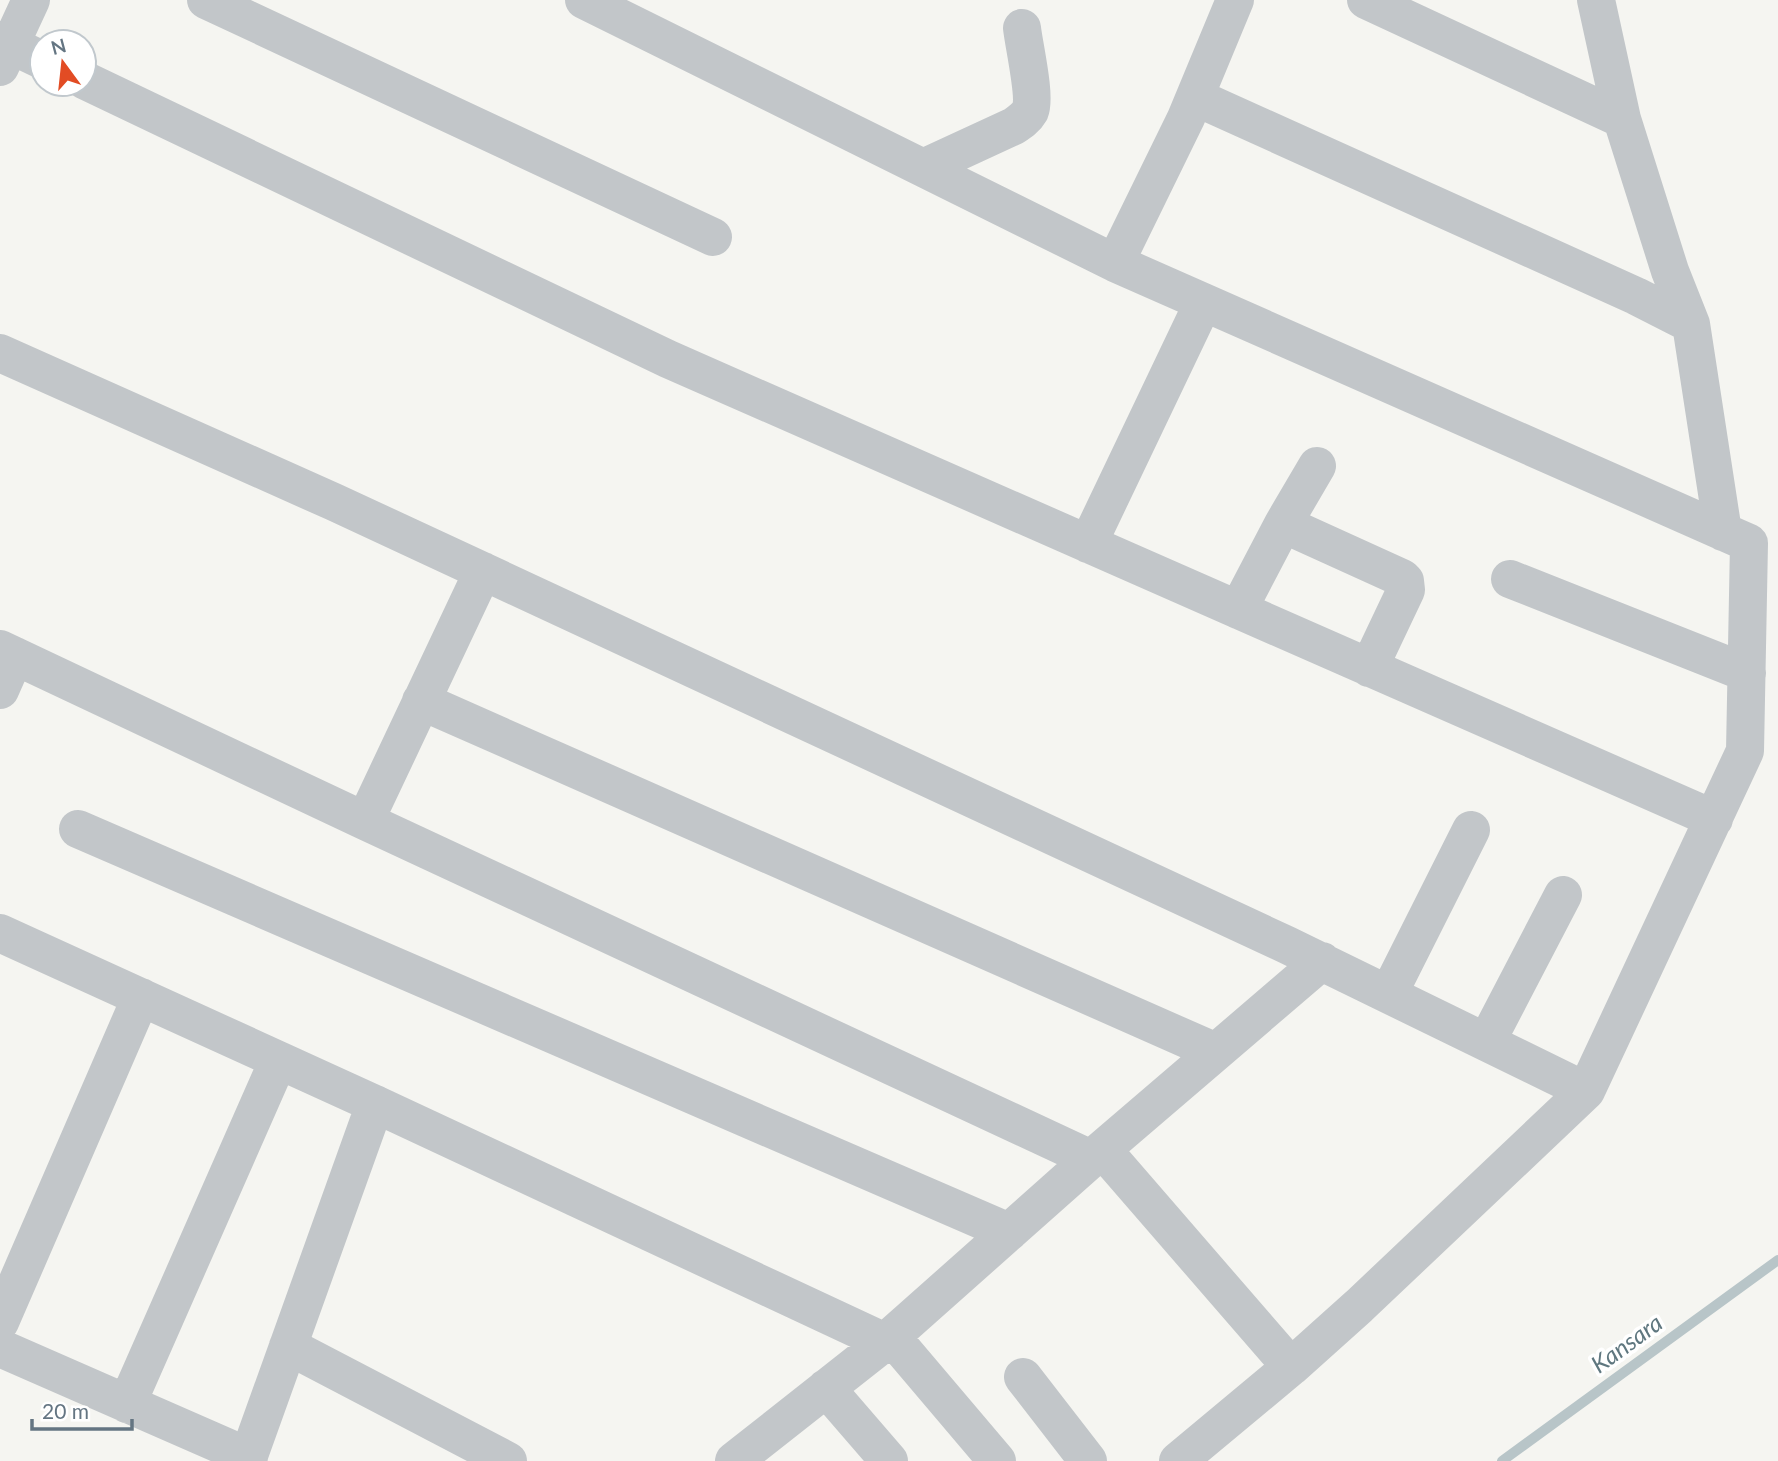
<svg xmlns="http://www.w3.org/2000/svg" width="1778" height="1461" viewBox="0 0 1778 1461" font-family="Lato,sans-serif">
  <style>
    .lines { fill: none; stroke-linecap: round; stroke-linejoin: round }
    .stream { stroke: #b8c5c8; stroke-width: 10 }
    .minor { stroke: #c2c6c9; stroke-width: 38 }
    .labels { text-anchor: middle; stroke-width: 7; stroke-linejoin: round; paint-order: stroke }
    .water-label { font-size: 24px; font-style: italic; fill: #5f777f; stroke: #fff }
  </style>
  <rect width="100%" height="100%" fill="#f5f5f1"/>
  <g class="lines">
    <path class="stream" d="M1502,1461L1778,1260"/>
    <path class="minor" d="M206,0L713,237
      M584,0L1115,263L1749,543L1745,751L1586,1091L1359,1306L1291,1367L1178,1461
      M1366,0L1622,119
      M1596,0L1622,119L1670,271L1691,324L1723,532
      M0,40L42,60
      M0,67L31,0
      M84,80L668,359L1714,819
      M1195,97L1636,296L1691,324
      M923,168L1014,126C1020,122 1026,118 1030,111C1036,97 1024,46 1022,28
      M1115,263L1186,118L1235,0
      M0,353L334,502L1287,945L1586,1091
      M1283,524L1402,578L1405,581L1406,590L1369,668
      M1088,544L1203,303
      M1510,579L1747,673
      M1238,610L1283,524L1317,466
      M0,649L365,821L1091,1159
      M0,690L15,656
      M421,701L1216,1052
      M365,821L483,571
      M78,829L1009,1232
      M0,933L375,1104L885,1342
      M1389,993L1471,830
      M1487,1041L1563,895
      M1103,1150L1291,1367
      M0,1322L141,997
      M891,1336L997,1461
      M288,1346L508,1461
      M0,1348L249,1457
      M1023,1377L1088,1461
      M826,1388L889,1461
      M127,1404L278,1061
      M247,1461L375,1104
      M734,1461L885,1342L1091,1159L1322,961"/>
  </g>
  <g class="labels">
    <g class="water-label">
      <text transform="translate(1627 1344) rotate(-36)" y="8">Kansara</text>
    </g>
  </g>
  <g transform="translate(63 63) rotate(345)"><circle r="33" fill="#ffffff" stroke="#c1c8cd" stroke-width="2"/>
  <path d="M0-5L12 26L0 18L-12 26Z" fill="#e24c24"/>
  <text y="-10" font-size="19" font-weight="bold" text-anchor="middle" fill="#647582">N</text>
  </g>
  <path d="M32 1419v10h100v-10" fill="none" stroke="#647582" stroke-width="3.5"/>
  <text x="42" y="1419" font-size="21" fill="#647582" stroke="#ffffff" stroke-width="5" paint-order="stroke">20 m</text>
</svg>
